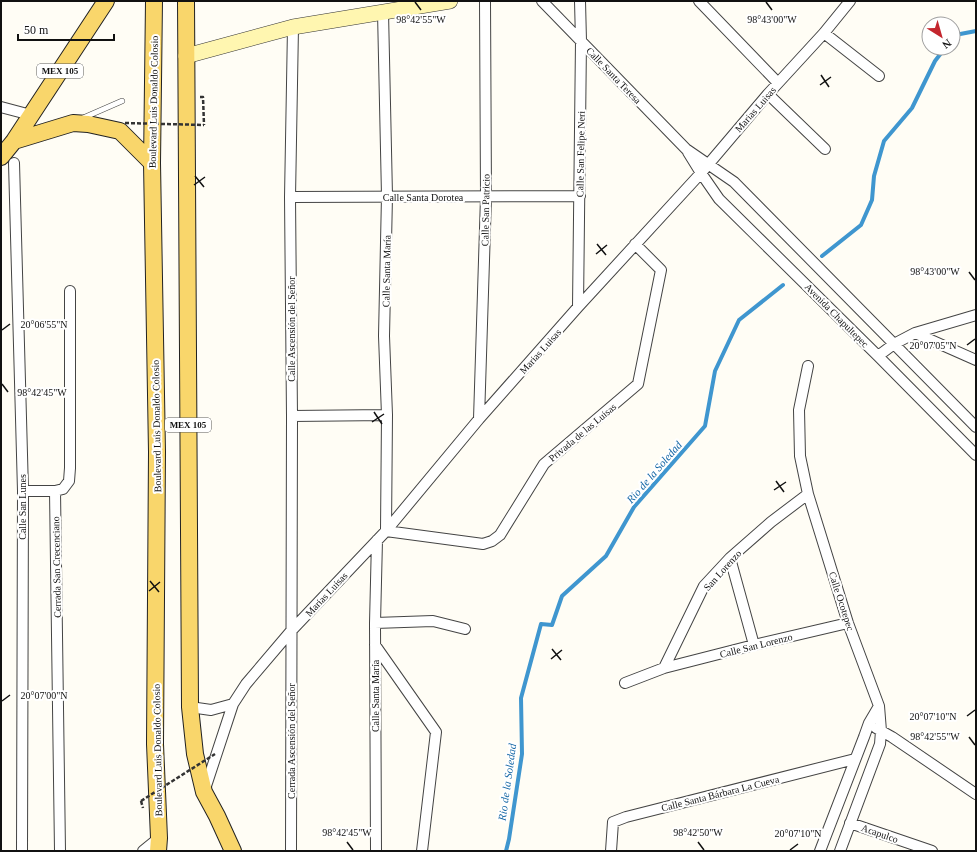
<svg xmlns="http://www.w3.org/2000/svg" width="977" height="852" viewBox="0 0 977 852" font-family="'Times New Roman',serif">
  <style>
    .lines { fill: none; stroke-linecap: round; stroke-linejoin: round }
    .stream { stroke: #3f96cf; stroke-width: 4 }
    .lane-casing { stroke: #444; stroke-width: 6 }
    .street-casing { stroke: #444; stroke-width: 12 }
    .secondary-casing { stroke: #333; stroke-width: 16 }
    .primary-casing { stroke: #222; stroke-width: 18 }
    .path { stroke: #333; stroke-width: 2.5; stroke-dasharray: 4 2; stroke-linecap: butt }
    .lane { stroke: #fff; stroke-width: 5 }
    .street { stroke: #fff; stroke-width: 10 }
    .secondary { stroke: #fff6b0; stroke-width: 15 }
    .primary { stroke: #f9d66b; stroke-width: 16 }
    .path-bridge { stroke: #333; stroke-width: 2.5; stroke-dasharray: 4 2; stroke-linecap: butt }
    .ticks { fill: none; stroke: #111; stroke-width: 1.5 }
    .labels { text-anchor: middle; stroke-width: 4; stroke-linejoin: round; paint-order: stroke }
    .shield { fill: #fff; stroke: #585858; stroke-width: 1 }
    .shield-label { font-size: 9px; font-weight: bold; fill: #111 }
    .street-label { font-size: 10px; fill: #111; stroke: #fff }
    .water-label { font-size: 11px; font-style: italic; fill: #1768a6; stroke: #fff }
    .ticks-label { font-size: 10px; text-anchor: middle; fill: #111; stroke: #fff; stroke-width: 4; stroke-linejoin: round; paint-order: stroke }
  </style>
  <rect width="100%" height="100%" fill="#fffdf5"/>
  <g class="lines">
    <path class="stream" d="M953,38L955,35L976,31
      M822,256L861,225L872,200L874,176L884,141L912,108L935,61L945,48
      M506,851L509,839L522,754L521,698L541,624L552,625L562,596L606,556L634,507L705,426L715,371L739,320L783,285"/>
    <defs>
      <path id="lane" d="M83,118L122,101"/>
      <path id="street" d="M542,1L686,149L734,182L976,427
        M699,1L778,83
        M383,12L387,196L384,336L387,415L386,531L483,544L492,541L500,535L544,464L638,384L661,270L635,244
        M824,33L879,76
        M768,94L825,149
        M1,107L31,115
        M688,152L701,173L719,199L878,356L976,455
        M14,163L23,491L22,851
        M290,197L580,196
        M578,307L581,41L580,1
        M915,333L976,360
        M878,356L894,344L915,333L976,315
        M808,366L799,410L800,456L808,494L848,623L879,706L881,731L880,744L840,851
        M292,416L387,415
        M479,419L486,197L485,1
        M23,491H55L63,489L69,481L70,468V291
        M55,491L60,851
        M730,558L754,645
        M375,623L433,621L465,629
        M375,645L436,732L422,851
        M664,668L704,586L730,558L771,522L808,494
        M625,683L664,668L754,645L848,623
        M190,707L211,710L233,704
        M876,728L892,737L976,794
        M205,789L233,704L246,684L291,631L386,531L479,419L578,307L701,173L768,94L824,33L850,1
        M850,823L932,851
        M143,851L159,838
        M291,851L292,416L290,197L293,27
        M376,851L375,623L377,540
        M611,851L613,822L626,817L855,759
        M820,851L864,737L869,723L879,706"/>
      <path id="secondary" d="M186,56L293,27L450,1"/>
      <path id="primary" d="M154,1L152,163L157,452L155,744L159,838L158,851
        M186,1L190,707L195,754L204,792L217,816L233,851
        M14,141L73,123L88,124L120,131L152,163
        M1,157L14,141L106,1"/>
    </defs>
    <use href="#lane" class="lane-casing"/>
    <use href="#street" class="street-casing"/>
    <use href="#secondary" class="secondary-casing"/>
    <use href="#primary" class="primary-casing"/>
    <path class="path" d="M200,97H203L204,125
      M141,801L143,808"/>
    <use href="#lane" class="lane"/>
    <use href="#street" class="street"/>
    <use href="#secondary" class="secondary"/>
    <use href="#primary" class="primary"/>
    <path class="path-bridge" d="M125,123L204,125
      M141,801L215,754"/>
  </g>
  <path class="ticks" d="M415,2L421,10M766,2L772,10M821,75L829,87M820,85L831,77M195,176L204,187M194,185L205,177M597,244L606,255M596,254L607,245M969,272L975,280M2,330L10,324M967,345L975,339M2,384L8,392M374,412L382,424M372,422L384,414M776,481L784,492M774,490L786,482M150,581L159,592M149,591L160,582M552,649L561,660M551,659L562,650M2,701L10,695M967,716L975,710M969,737L975,745M347,842L353,850M698,842L704,850M790,850L798,844"/>
  <g class="labels">
    <g class="shield">
      <rect x="37" y="64" width="46" height="14" rx="3"/>
      <rect x="165" y="418" width="46" height="14" rx="3"/>
    </g>
    <g class="shield-label">
      <text x="60" y="74">MEX 105</text>
      <text x="188" y="428">MEX 105</text>
    </g>
    <g class="street-label">
      <text transform="translate(614 75) rotate(46)" y="4">Calle Santa Teresa</text>
      <text transform="translate(153 102) rotate(-89)" y="4">Boulevard Luis Donaldo Colosio</text>
      <text transform="translate(755 109) rotate(-49)" y="4">Marias Luisas</text>
      <text transform="translate(580 154) rotate(-89)" y="4">Calle San Felipe Neri</text>
      <text x="423" y="201">Calle Santa Dorotea</text>
      <text transform="translate(485 210) rotate(-89)" y="4">Calle San Patricio</text>
      <text transform="translate(386 271) rotate(-89)" y="4">Calle Santa María</text>
      <text transform="translate(837 315) rotate(45)" y="4">Avenida Chapultepec</text>
      <text transform="translate(291 329) rotate(-90)" y="4">Calle Ascensión del Señor</text>
      <text transform="translate(540 351) rotate(-48)" y="4">Marias Luisas</text>
      <text transform="translate(156 426) rotate(-91)" y="4">Boulevard Luis Donaldo Colosio</text>
      <text transform="translate(582 432) rotate(-40)" y="4">Privada de las Luisas</text>
      <text transform="translate(22 507) rotate(-90)" y="4">Calle San Lunes</text>
      <text transform="translate(56 567) rotate(-91)" y="4">Cerrada San Crecenciano</text>
      <text transform="translate(722 570) rotate(-48)" y="4">San Lorenzo</text>
      <text transform="translate(326 594) rotate(-47)" y="4">Marias Luisas</text>
      <text transform="translate(842 601) rotate(72)" y="4">Calle Ocotepec</text>
      <text transform="translate(756 645) rotate(-14)" y="4">Calle San Lorenzo</text>
      <text transform="translate(375 696) rotate(-90)" y="4">Calle Santa María</text>
      <text transform="translate(291 741) rotate(-90)" y="4">Cerrada Ascensión del Señor</text>
      <text transform="translate(157 750) rotate(-91)" y="4">Boulevard Luis Donaldo Colosio</text>
      <text transform="translate(720 793) rotate(-14)" y="4">Calle Santa Bárbara La Cueva</text>
      <text transform="translate(880 833) rotate(19)" y="4">Acapulco</text>
    </g>
    <g class="water-label">
      <text transform="translate(654 472) rotate(-49)" y="4">Rio de la Soledad</text>
      <text transform="translate(507 782) rotate(-82)" y="4">Rio de la Soledad</text>
    </g>
  </g>
  <g class="ticks-label">
    <text x="772" y="23">98°43'00"W</text>
    <text x="421" y="23">98°42'55"W</text>
    <text x="935" y="275">98°43'00"W</text>
    <text x="44" y="328">20°06'55"N</text>
    <text x="933" y="349">20°07'05"N</text>
    <text x="42" y="396">98°42'45"W</text>
    <text x="44" y="699">20°07'00"N</text>
    <text x="933" y="720">20°07'10"N</text>
    <text x="935" y="740">98°42'55"W</text>
    <text x="347" y="836">98°42'45"W</text>
    <text x="698" y="836">98°42'50"W</text>
    <text x="798" y="837">20°07'10"N</text>
  </g>
  <rect width="977" height="852" fill="none" stroke="#111111" stroke-width="4"/>
  <g transform="translate(941 36) rotate(143)"><circle r="19" fill="#ffffff" stroke="#a0a0a0"/>
  <path d="M0-3L7 15L0 10L-7 15Z" fill="#c4262e"/>
  <text y="-6" font-size="11" font-weight="bold" text-anchor="middle" fill="#111111">N</text>
  </g>
  <path d="M18 34v6h96v-6" fill="none" stroke="#111111" stroke-width="2"/>
  <text x="24" y="34" font-size="12" fill="#111111" stroke="#ffffff" stroke-width="3" paint-order="stroke">50 m</text>
</svg>
